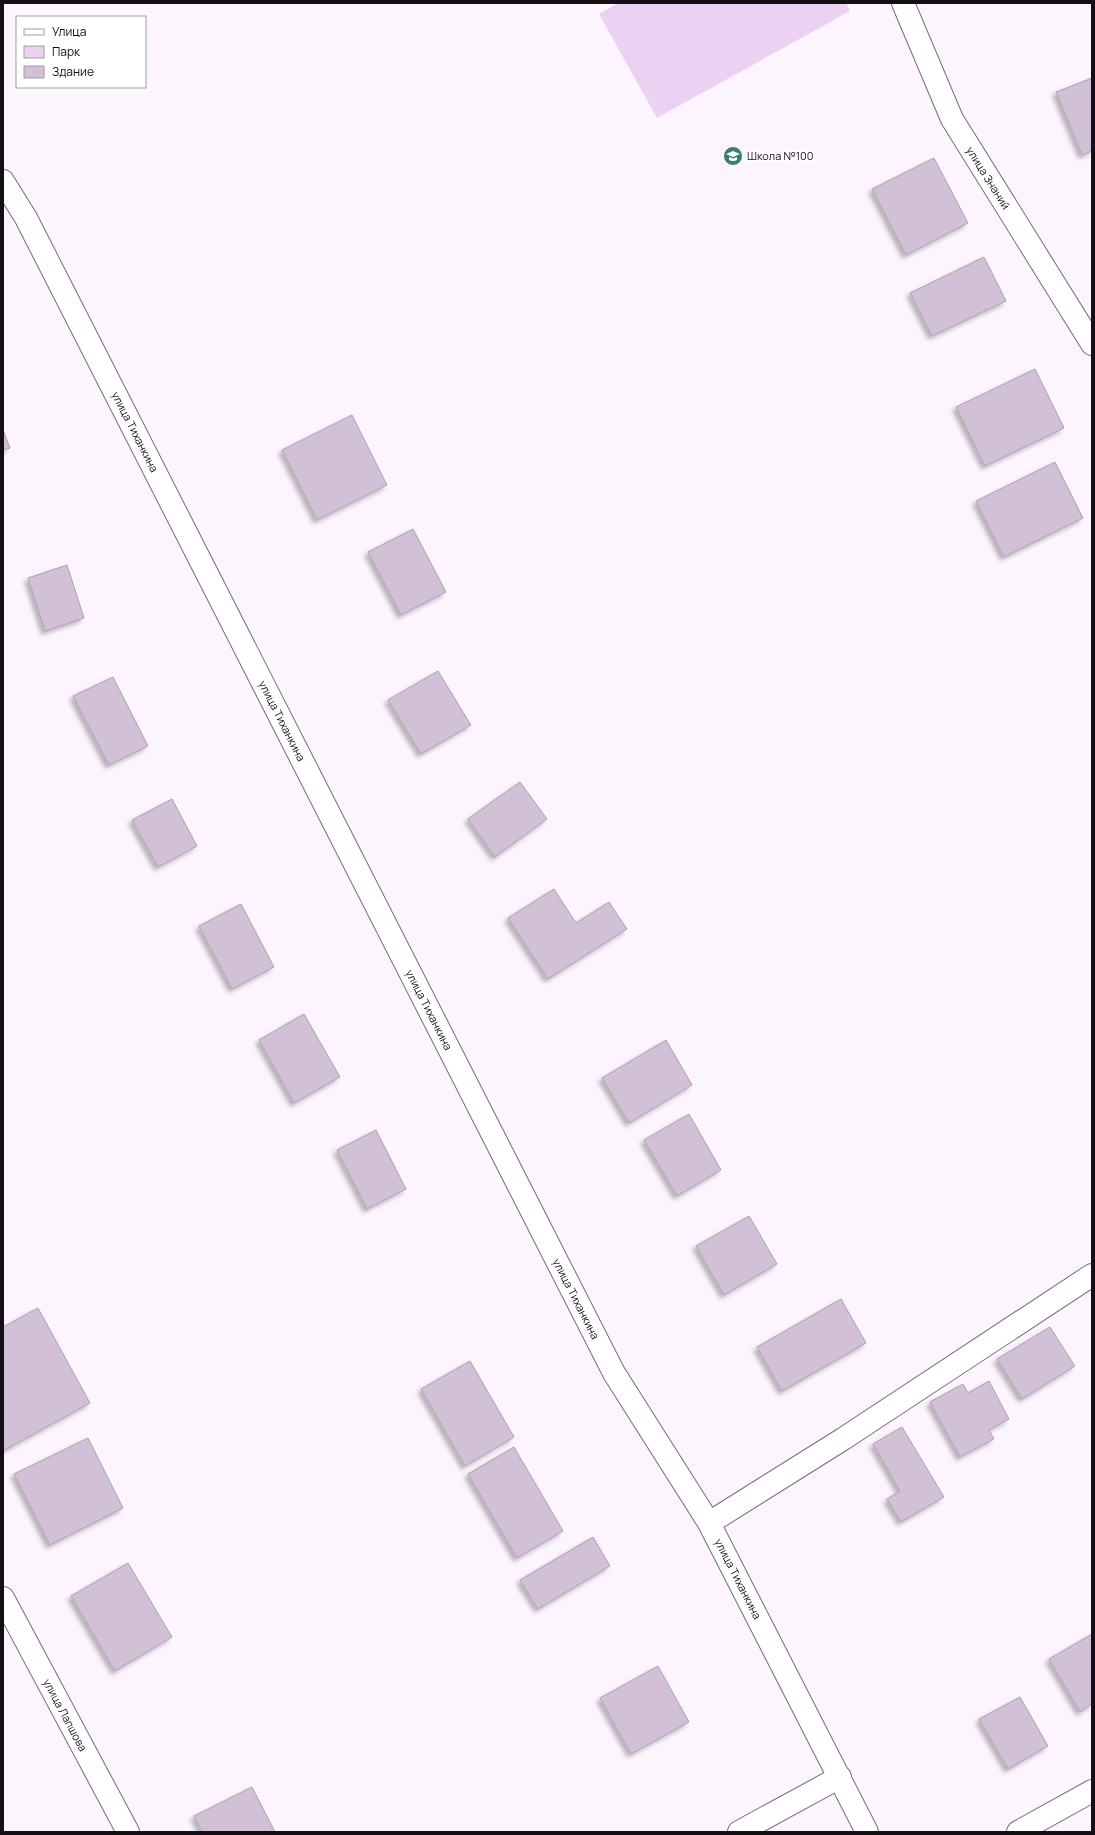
<svg xmlns="http://www.w3.org/2000/svg" width="1095" height="1835" viewBox="0 0 1095 1835" font-family="Manrope,sans-serif">
  <style>
    .green { fill: #ecd1f3 }
    .building { fill: #d2c1d6; stroke: #ae9eb2; filter: url(#shadow) }
    .lines { fill: none; stroke-linecap: round; stroke-linejoin: round }
    .street-casing { stroke: #78697c; stroke-width: 24 }
    .street { stroke: #fff; stroke-width: 22 }
    .labels { text-anchor: middle; stroke-width: 3.5; stroke-linejoin: round; paint-order: stroke }
    .poi-label { font-size: 11px; fill: #140e15; stroke: #fff; text-anchor: start }
    .street-label { font-size: 11px; fill: #140e15; stroke: #fff }
  </style>
  <defs>
    <filter id="shadow"><feDropShadow dx="-3.5" dy="3.5" stdDeviation="2" flood-color="#0004"/></filter>
  </defs>
  <rect width="100%" height="100%" fill="#fcf5fd"/>
  <path class="green" d="M618,3H846L850,11L657,118L599,14Z"/>
  <path class="building" d="M1092,78V151L1082,155L1056,92Z
    M934,158L968,223L906,255L872,189Z
    M984,257L1006,301L932,336L910,293Z
    M1035,369L1064,428L985,466L956,407Z
    M352,415L387,485L317,520L282,450Z
    M3,430L10,448L3,450Z
    M1055,462L1083,518L1004,557L976,501Z
    M413,529L446,592L401,615L368,552Z
    M67,565L84,618L45,631L28,578Z
    M438,671L471,725L421,754L388,700Z
    M113,677L148,746L109,765L73,696Z
    M520,782L547,819L495,857L468,819Z
    M172,799L197,846L158,867L132,820Z
    M554,889L576,923L609,902L627,929L548,979L508,918Z
    M241,904L274,967L232,989L199,926Z
    M304,1014L340,1077L294,1103L259,1040Z
    M666,1040L692,1085L629,1123L602,1078Z
    M689,1114L721,1170L677,1196L644,1140Z
    M376,1130L406,1189L367,1209L337,1150Z
    M749,1216L777,1264L724,1295L696,1246Z
    M841,1299L866,1343L782,1391L757,1347Z
    M38,1308L90,1403L3,1451V1327Z
    M1050,1327L1075,1366L1022,1399L997,1359Z
    M470,1361L514,1437L465,1466L421,1389Z
    M989,1381L1009,1419L989,1430L994,1439L960,1457L930,1402L963,1384L968,1393Z
    M902,1427L944,1497L901,1522L887,1499L900,1491L873,1444Z
    M88,1438L123,1508L50,1545L14,1474Z
    M514,1447L563,1531L517,1558L468,1474Z
    M593,1537L610,1566L538,1609L520,1580Z
    M128,1563L172,1637L115,1671L71,1596Z
    M1092,1634V1704L1080,1712L1049,1659Z
    M658,1666L689,1722L631,1754L600,1698Z
    M1020,1697L1048,1746L1008,1769L979,1719Z
    M252,1787L275,1832H202L194,1816Z"/>
  <g class="lines">
    <defs>
      <path id="street" d="M903,3L952,119L1092,344
        M3,181L26,218L614,1373L709,1523L867,1832
        M709,1523L843,1439L1092,1275
        M3,1598L128,1832
        M739,1832L840,1777
        M1018,1832L1092,1791"/>
    </defs>
    <use href="#street" class="street-casing"/>
    <use href="#street" class="street"/>
  </g>
  <defs>
    <symbol id="school-disc" viewBox="-11 -11 22 22"><circle r="9.5" fill="#387d72" stroke="#fff"/><path d="M0-5L7-2L0 1L-7-2ZM-4 1L0 2.5L4 1V4Q0 6-4 4Z" fill="#fff"/></symbol>
  </defs>
  <g fill-rule="evenodd">
    <use href="#school-disc" x="722" y="145" width="22" height="22"/>
  </g>
  <g class="labels">
    <g class="poi-label">
      <text x="747" y="160">Школа №100</text>
    </g>
    <g class="street-label">
      <text transform="translate(988 178) rotate(58)" y="4">улица Знаний</text>
      <text transform="translate(135 432) rotate(63)" y="4">улица Тиханкина</text>
      <text transform="translate(282 721) rotate(63)" y="4">улица Тиханкина</text>
      <text transform="translate(429 1010) rotate(63)" y="4">улица Тиханкина</text>
      <text transform="translate(576 1299) rotate(63)" y="4">улица Тиханкина</text>
      <text transform="translate(738 1579) rotate(63)" y="4">улица Тиханкина</text>
      <text transform="translate(65 1715) rotate(62)" y="4">улица Лапшова</text>
    </g>
  </g>
  <rect width="1095" height="1835" fill="none" stroke="#140e15" stroke-width="8"/>
  <rect x="16" y="16" width="130" height="72" fill="#ffffff" stroke="#a19fa1"/>
  <rect x="24" y="29" width="20" height="6" fill="#ffffff" stroke="#a19fa1"/>
  <text x="52" y="36" font-size="12" fill="#140e15">Улица</text>
  <rect x="24" y="46" width="20" height="12" fill="#ecd1f3" stroke="#a19fa1"/>
  <text x="52" y="56" font-size="12" fill="#140e15">Парк</text>
  <rect x="24" y="66" width="20" height="12" fill="#d2c1d6" stroke="#a19fa1"/>
  <text x="52" y="76" font-size="12" fill="#140e15">Здание</text>
</svg>
